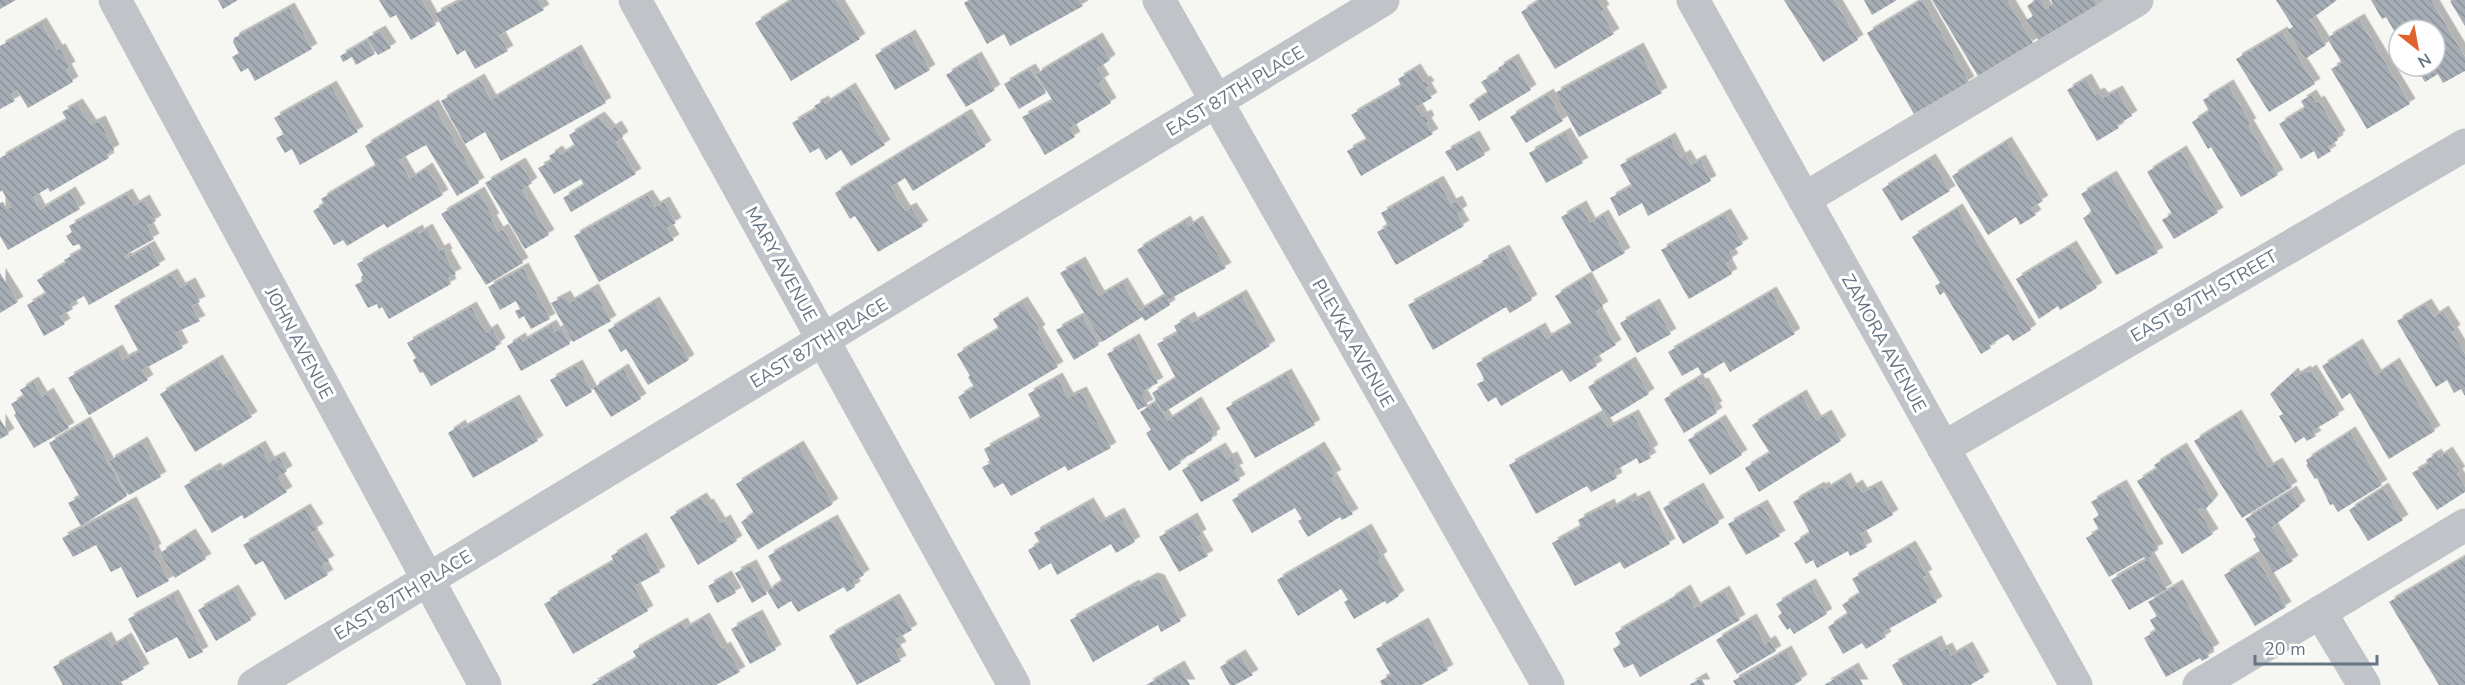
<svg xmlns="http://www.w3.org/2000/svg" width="2465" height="685" viewBox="0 0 2465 685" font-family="'Nunito Sans',sans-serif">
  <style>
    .building { fill: url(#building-back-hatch); filter: url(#shadow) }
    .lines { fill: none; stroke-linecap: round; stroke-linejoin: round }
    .minor { stroke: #c0c3c7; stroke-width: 33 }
    .labels { text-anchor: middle; stroke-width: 6; stroke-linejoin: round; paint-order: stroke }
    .street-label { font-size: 18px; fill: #667484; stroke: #fff }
  </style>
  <defs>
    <pattern id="building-back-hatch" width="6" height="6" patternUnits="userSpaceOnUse" patternTransform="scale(1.5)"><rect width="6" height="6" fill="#a6adb4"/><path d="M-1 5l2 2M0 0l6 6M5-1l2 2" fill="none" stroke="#8b9198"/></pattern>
    <filter id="shadow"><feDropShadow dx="5.5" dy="-5.5" stdDeviation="0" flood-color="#0004"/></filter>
  </defs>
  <rect width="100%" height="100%" fill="#f6f7f3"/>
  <path class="building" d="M0,0H16L0,9Z
    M218,0H238L223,9Z
    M379,0H422L436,25L411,40L396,15L390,18Z
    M462,0H538L544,10L499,35L508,51L475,69L465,50L457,55L435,14Z
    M792,0H836L860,39L791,81L755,23Z
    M969,0H1079L1083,6L1010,46L1004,34L987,44L964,3Z
    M1540,0H1598L1604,10L1601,12L1614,34L1555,69L1521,12Z
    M1784,0H1834L1858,40L1823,62Z
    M1864,0H1897L1872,15Z
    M1922,0L1969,82L1914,114L1867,33Z
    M1932,0H2007L2033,43L1978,76Z
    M2036,0H2041L2046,9L2053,4L2051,0H2095L2105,16L2046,52L2026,20L2033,16L2027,6Z
    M2276,0H2337L2310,20L2326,45L2305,59L2287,30L2293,27Z
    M2371,0H2431L2465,57V71L2443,83L2438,74L2425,82L2415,66H2435V30H2399V39L2386,17L2382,19Z
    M2452,0H2465V26L2450,1Z
    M289,8L312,49L255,81L248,68L241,72L232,57L239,53L233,42L234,38Z
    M2359,19L2410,104L2367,129L2331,69L2342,63L2327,38Z
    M41,23L57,50L60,49L70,67L66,69L73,82L28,108L17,90L11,94L15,101L0,109V46Z
    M380,31L391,48L378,55L367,38Z
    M2282,32L2315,84L2269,112L2236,59Z
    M910,35L930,70L895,90L875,55Z
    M1097,38L1110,60L1097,69L1104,80L1099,83L1111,103L1070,128L1075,137L1045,155L1022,117L1053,101L1036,74Z
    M366,41L375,54L356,65L352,57L343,62L340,56Z
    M1638,48L1662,93L1579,137L1555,93Z
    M576,50L606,103L501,161L485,132L465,144L441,101L479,79L491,100Z
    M976,57L995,90L966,107L946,75Z
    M1513,59L1531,90L1479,121L1469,105L1488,93L1481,82L1500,71L1498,68Z
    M1030,69L1046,93L1019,109L1004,84Z
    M1415,69L1423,82L1425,81L1429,86L1426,88L1432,98L1416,107L1422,117L1426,115L1429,121L1426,123L1433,134L1361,176L1347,151L1367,140L1351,115L1401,86L1398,79Z
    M2086,79L2095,95L2099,93L2103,98L2117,91L2132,116L2117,125L2119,128L2097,141L2067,90Z
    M2228,85L2251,124L2248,125L2278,175L2241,197L2211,147L2208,149L2192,122L2209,111L2203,100Z
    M331,86L358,132L300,165L292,149L285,153L276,138L284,134L274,118Z
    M850,88L885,145L851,166L841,150L826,160L819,148L810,153L792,123L816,109L814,106L823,101L825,104Z
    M1548,94L1563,121L1526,143L1510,117Z
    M2311,95L2316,103L2319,101L2340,136L2337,138L2338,140L2328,147L2331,151L2318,159L2314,151L2301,159L2279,124L2305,108L2301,101Z
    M77,104L91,125L100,121L114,150L107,154L109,158L50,192L48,188L33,197L40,210L70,192L80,209L8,250L0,236V203L3,202L7,209L11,207L2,190L0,192V158L67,120L62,112Z
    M433,105L479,183L457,196L426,145L399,160L410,179L427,168L443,195L387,228L384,224L347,246L343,240L334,245L313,211L324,204L321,199L376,166L365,146Z
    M966,114L986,146L913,191L905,178L891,187L905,211L911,208L923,226L878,252L855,216L850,219L835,193Z
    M599,117L610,130L616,126L623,137L616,142L636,174L571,212L563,198L584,185L581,179L554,194L538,168L552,161L549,156L557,151L560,155L575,146L569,135Z
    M1565,133L1583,163L1546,183L1529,153Z
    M1474,136L1485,155L1457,171L1445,152Z
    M1670,138L1680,158L1685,155L1691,165L1700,160L1711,181L1648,216L1642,203L1619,216L1610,198L1632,186L1620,165Z
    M2006,142L2043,201L2031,208L2036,215L2020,225L2016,217L1988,235L1952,176Z
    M2181,151L2218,213L2174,239L2162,220L2172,214L2147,172Z
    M1930,159L1950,191L1901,221L1882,189Z
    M520,163L532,183L522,190L549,235L525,249L485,183Z
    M2111,176L2158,253L2116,275L2083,218L2092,212L2081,194Z
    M1438,181L1451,204L1457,201L1462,211L1457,214L1464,226L1396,265L1377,232L1388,226L1381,213Z
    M479,192L494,219L491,220L498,232L503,229L523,263L486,285L441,214Z
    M127,194L134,206L144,200L156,221L147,226L154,239L125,255L126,259L149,246L160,265L89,305L84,296L70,304L73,309L60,316L65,324L44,336L27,305L46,294L37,280L66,263L64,260L82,250L79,244L73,246L66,236L72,232L69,226Z
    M647,195L655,207L664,202L676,223L667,228L674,240L599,282L574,236Z
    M1581,206L1590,223L1603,215L1625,253L1592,272L1561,217Z
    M1957,209L2031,330L2013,341L2008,334L1989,345L1991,348L1981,354L1944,292L1940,295L1935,286L1940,283L1912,237Z
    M1725,214L1743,244L1729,252L1733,259L1726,263L1732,274L1689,299L1661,250Z
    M1185,221L1188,227L1197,221L1226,268L1168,300L1170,305L1145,321L1142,317L1102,342L1060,273L1080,262L1099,296L1122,283L1139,311L1165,295L1137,250Z
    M427,229L439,251L444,248L447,254L445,255L456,274L448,278L451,284L389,319L382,307L379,309L377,304L368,308L355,285L363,281L361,277L363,275L357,264L417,230L419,234Z
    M2071,246L2097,288L2060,310L2058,306L2039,319L2016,279Z
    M1504,250L1532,300L1510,313L1506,307L1433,350L1408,305L1484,264L1482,261Z
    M523,268L550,319L531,329L524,316L519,319L515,311L520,309L516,301L500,310L488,287Z
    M0,273L18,302L0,313Z
    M172,274L180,288L190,283L200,302L191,306L200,321L175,333L183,348L142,370L148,380L89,415L68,378L117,350L123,360L139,352L114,306Z
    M1586,277L1603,307L1596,311L1616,345L1593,359L1597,366L1570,382L1562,370L1501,406L1496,397L1488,402L1477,384L1485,380L1476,364L1540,328L1546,339L1572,324L1555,296Z
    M593,289L611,321L573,342L551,303L565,296L569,303Z
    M1771,292L1795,334L1730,372L1724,362L1702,375L1698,367L1682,376L1668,352Z
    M1241,295L1270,346L1163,413L1152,393L1176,378L1157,344L1178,333L1174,326L1189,317L1192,323Z
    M654,302L689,360L648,385L626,349L621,352L608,330Z
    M1022,302L1040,330L1037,332L1058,367L970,419L958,397L974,387L968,377L970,376L957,354L999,329L993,319Z
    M1654,304L1671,334L1637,353L1620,323Z
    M2426,304L2434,317L2443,311L2455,330L2452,332L2465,354V396L2461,389L2454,393L2447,380L2436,387L2397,321Z
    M471,307L486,333L492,329L500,343L495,347L496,349L431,386L423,372L420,373L413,360L416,358L407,343Z
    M1082,316L1099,345L1074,360L1056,330Z
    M551,325L555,332L561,328L570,344L521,371L507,346L520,338L522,342Z
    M1134,339L1158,383L1144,390L1146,393L1142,395L1148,405L1138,410L1107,354Z
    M2357,344L2376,375L2394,363L2435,431L2389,459L2350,393L2342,399L2322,366Z
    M217,360L252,417L195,452L160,394Z
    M1630,362L1649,394L1608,419L1588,387Z
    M577,365L592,392L566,407L550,380Z
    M623,369L641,399L611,417L593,388Z
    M2311,370L2339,415L2312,431L2316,436L2307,441L2304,437L2295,443L2279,416L2283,414L2270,394L2293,373L2295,377L2305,371L2307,373Z
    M1286,374L1315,425L1255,458L1226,408Z
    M1057,378L1068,398L1081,392L1111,448L1068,471L1065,466L1011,496L1003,483L994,488L982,467L991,463L984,449L1041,418L1028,394Z
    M1697,379L1700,384L1703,383L1717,407L1714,408L1717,413L1684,433L1664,399Z
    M33,382L42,397L48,393L69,428L34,448L14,415L16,413L11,404L24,396L20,390Z
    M1801,395L1816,421L1826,415L1841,441L1759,492L1745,468L1770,453L1752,425Z
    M514,400L538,441L473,478L448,433L460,425L462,429Z
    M1156,402L1167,421L1196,402L1215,434L1211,437L1212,440L1195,451L1196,452L1179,460L1181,463L1169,471L1146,433L1151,430L1140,412Z
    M1600,414L1608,428L1633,415L1653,450L1648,453L1651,458L1639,464L1637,458L1614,471L1617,478L1591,492L1587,486L1536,514L1509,465Z
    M2236,415L2268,468L2277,463L2292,487L2242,518L2194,441Z
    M0,419L9,434L0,439Z
    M1720,420L1742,455L1710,475L1688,440Z
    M85,422L127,496L81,526L68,503L80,497L49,443Z
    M2350,432L2382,485L2338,512L2333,504L2330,505L2317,478L2315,479L2306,465L2308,464L2306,460Z
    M142,442L161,477L129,495L109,461Z
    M260,446L269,462L279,457L287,471L278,477L287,492L244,519L242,515L212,533L184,486L215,468L217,471Z
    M798,446L833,504L758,550L741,522L754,513L736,484Z
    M1319,447L1336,475L1331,478L1353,514L1342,520L1340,517L1308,537L1298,521L1302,519L1295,508L1252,533L1232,500Z
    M1220,448L1227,459L1232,457L1238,469L1234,470L1240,480L1201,502L1182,470Z
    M2181,448L2213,500L2205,510L2200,508L2198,510L2213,534L2182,554L2137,481L2157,469L2154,465Z
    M2447,452L2460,472L2457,474L2465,487V492L2437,510L2412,473L2428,464L2426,460L2436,454L2438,458Z
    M1845,478L1851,489L1857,485L1862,493L1876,486L1893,515L1860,534L1867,547L1850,556L1848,551L1817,568L1813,560L1806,564L1794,543L1810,533L1793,502L1819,487L1820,489L1824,487L1825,490Z
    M2121,485L2158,549L2152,552L2153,555L2149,558L2167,589L2129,610L2111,580L2146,560L2144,557L2109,577L2086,538L2099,530L2093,519L2099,515L2091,502Z
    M1698,488L1719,523L1683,544L1663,508Z
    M2383,488L2403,520L2368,541L2349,510Z
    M2291,491L2300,506L2272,527L2293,561L2273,573L2253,539L2256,537L2245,519Z
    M1644,496L1670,544L1624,569L1620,562L1575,586L1552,543L1581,527L1578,520L1609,504L1611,509L1630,498L1632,502Z
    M701,498L706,505L708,504L720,523L725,520L737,541L698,565L670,517Z
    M131,502L156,549L153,551L169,581L137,598L121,567L111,572L96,545L73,557L62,538Z
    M1088,503L1100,523L1119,513L1135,542L1116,553L1111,544L1057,575L1051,563L1039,570L1028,550L1040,543L1034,533Z
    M1762,505L1780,536L1746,555L1728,524Z
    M305,509L318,529L311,533L329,561L322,565L328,575L285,600L263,561L255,565L243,545Z
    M1192,518L1201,535L1197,537L1208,556L1179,572L1159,537Z
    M832,520L864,575L853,582L855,587L847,592L844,587L798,612L791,601L778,609L767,591L782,581L768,556Z
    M1366,529L1382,557L1378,560L1399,596L1387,604L1385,601L1354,619L1344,602L1348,600L1341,589L1298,616L1277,580Z
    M190,534L206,559L175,578L160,553Z
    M641,538L660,572L634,586L648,611L573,654L544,604L553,599L552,597L614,561L611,556Z
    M1910,546L1927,575L1923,577L1937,602L1883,632L1886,637L1866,649L1862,643L1843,654L1828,627L1848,614L1842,605L1860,593L1852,579Z
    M2255,556L2286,607L2255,626L2224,575Z
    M2465,557V685H2439L2389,602Z
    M751,565L767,594L752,603L735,573Z
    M726,576L736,593L717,603L708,586Z
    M1152,578L1159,580L1181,621L1161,632L1158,625L1093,662L1070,620L1134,585L1135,587Z
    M1810,584L1827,614L1794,634L1790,628L1787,630L1778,616L1782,613L1776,604Z
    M2177,585L2214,649L2207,653L2209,657L2202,661L2200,658L2166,677L2144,638L2156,631L2150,620L2157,616L2148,602Z
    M233,590L251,620L216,641L198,610Z
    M1685,590L1695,608L1724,591L1740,620L1640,677L1633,664L1624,668L1613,649L1621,644L1615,633L1670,601L1669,600Z
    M173,595L203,652L189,659L177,637L146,653L128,619Z
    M894,599L912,630L896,639L901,647L895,650L901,661L857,685L829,636Z
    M757,615L776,650L750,664L731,629Z
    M704,618L722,649L725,647L740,672L716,685H591L637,658L633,651L682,623L685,629Z
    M1751,619L1765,644L1770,641L1776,651L1737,674L1716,640Z
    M1423,623L1448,670L1421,685H1382L1380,681L1391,675L1376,649Z
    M106,637L111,647L126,638L144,669L121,682L123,685H63L53,667Z
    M1936,641L1941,651L1947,648L1951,656L1967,647L1984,677L1970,685H1903L1892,665Z
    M1786,651L1802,680L1794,685H1736L1733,681Z
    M1240,655L1253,675L1235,685H1230L1220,667Z
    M1179,666L1190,685H1146Z
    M1853,668L1863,685H1824Z
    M1701,678L1705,685H1689Z"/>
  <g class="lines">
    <path class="minor" d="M115,0L485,685
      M635,0L1014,685
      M1159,0L1548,685
      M1693,0L2076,685
      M1804,199L2137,0
      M1943,448L2465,145
      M2320,612L2364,685
      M254,685L1383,0
      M2199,685L2465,525"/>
  </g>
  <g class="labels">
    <g class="street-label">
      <text transform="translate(1235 91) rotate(-31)" y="6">EAST 87TH PLACE</text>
      <text transform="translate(781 264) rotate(61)" y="6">MARY AVENUE</text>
      <text transform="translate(2204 296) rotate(-30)" y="6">EAST 87TH STREET</text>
      <text transform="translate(299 343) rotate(62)" y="6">JOHN AVENUE</text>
      <text transform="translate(819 343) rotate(-31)" y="6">EAST 87TH PLACE</text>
      <text transform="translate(1353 343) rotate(60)" y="6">PLEVKA AVENUE</text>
      <text transform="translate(1884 343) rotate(61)" y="6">ZAMORA AVENUE</text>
      <text transform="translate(403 595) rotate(-31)" y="6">EAST 87TH PLACE</text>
    </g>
  </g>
  <g transform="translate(2417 48) rotate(149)"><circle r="28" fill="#ffffff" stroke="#c2c7ce" stroke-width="1.5"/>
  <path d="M0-4.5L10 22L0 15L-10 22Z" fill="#df632b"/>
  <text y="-9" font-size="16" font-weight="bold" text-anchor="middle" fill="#667484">N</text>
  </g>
  <path d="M2255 655v9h122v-9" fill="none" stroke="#667484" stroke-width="3"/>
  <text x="2264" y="655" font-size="18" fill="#667484" stroke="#ffffff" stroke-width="4.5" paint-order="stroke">20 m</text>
</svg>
